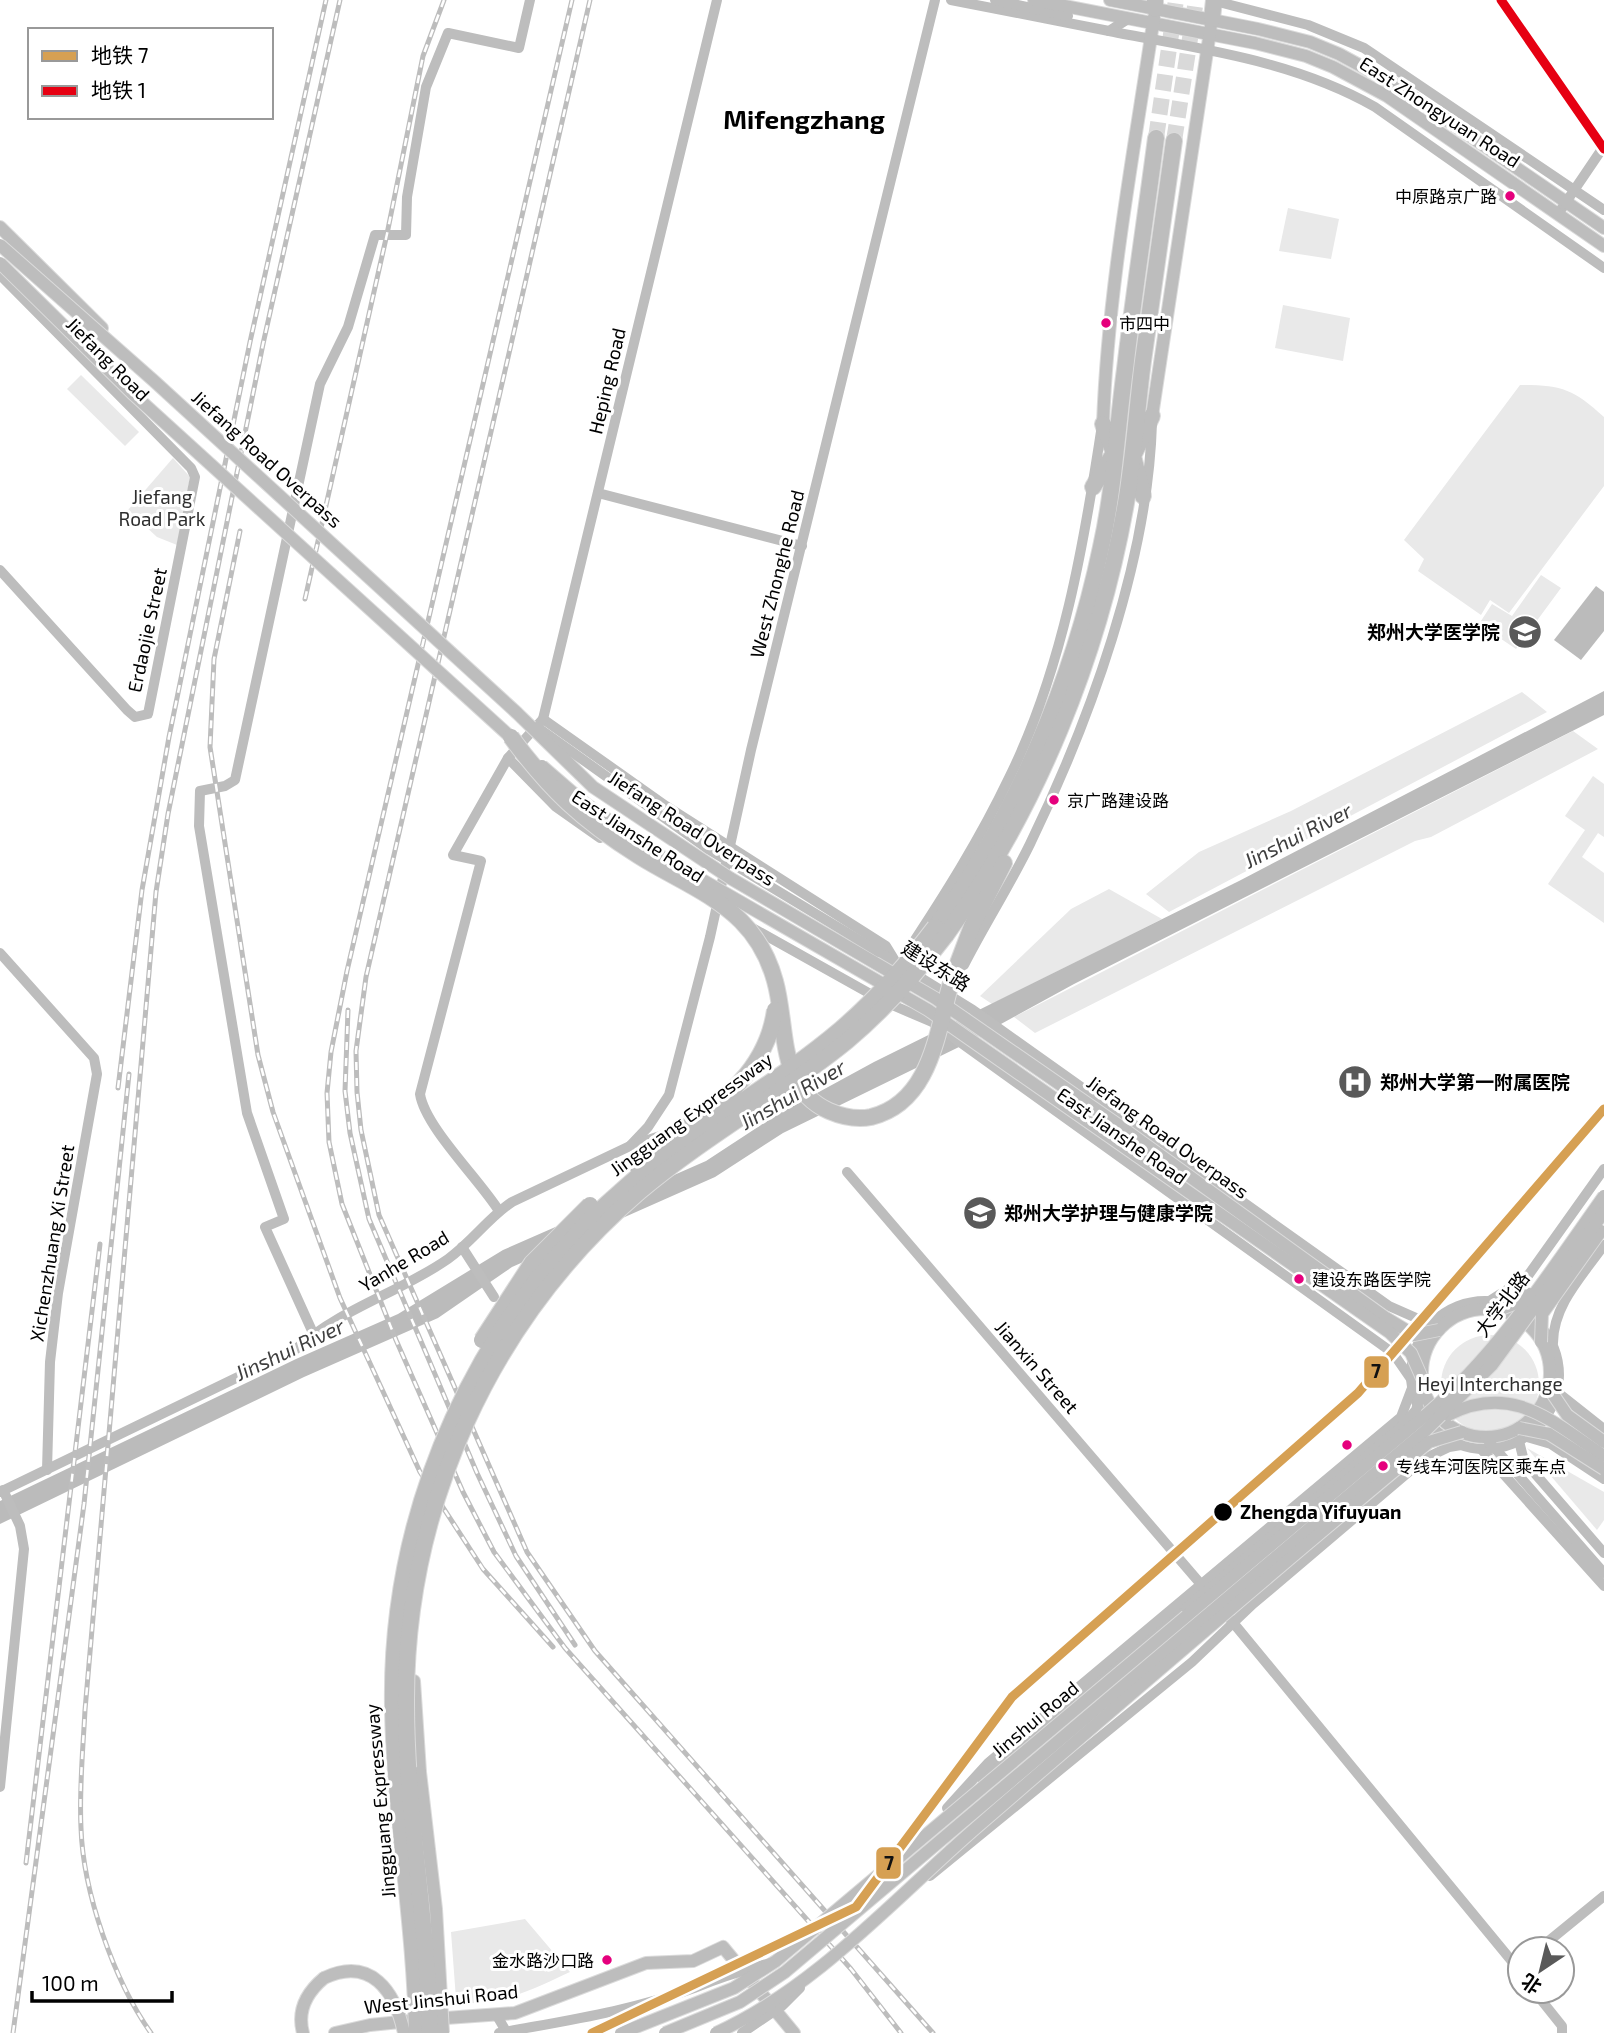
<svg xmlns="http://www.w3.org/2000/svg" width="1604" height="2033" font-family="'Exo 2','Noto Sans SC',sans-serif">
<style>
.green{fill:#e9e9e9}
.water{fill:#bbb}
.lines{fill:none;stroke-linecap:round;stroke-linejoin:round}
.highway-tunnel{stroke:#d9d9d9;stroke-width:16;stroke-dasharray:16 8;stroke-linecap:butt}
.major-casing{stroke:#dbdbdb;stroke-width:14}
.highway-casing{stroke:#dbdbdb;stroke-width:18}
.minor{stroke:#bdbdbd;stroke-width:10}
.major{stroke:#bdbdbd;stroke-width:12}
.highway{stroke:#bdbdbd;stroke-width:16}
.rail-casing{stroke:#bdbdbd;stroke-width:5}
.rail{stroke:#fff;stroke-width:2.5;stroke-dasharray:8;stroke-linecap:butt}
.major-bridge-casing{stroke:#dbdbdb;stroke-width:14;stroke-linecap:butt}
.highway-bridge-casing{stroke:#dbdbdb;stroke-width:18;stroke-linecap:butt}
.minor-bridge{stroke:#bdbdbd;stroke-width:10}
.major-bridge{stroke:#bdbdbd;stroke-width:12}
.highway-bridge{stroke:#bdbdbd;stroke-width:16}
.metro-1-casing{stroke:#fff;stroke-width:14}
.metro-2-casing{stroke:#fff;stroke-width:14}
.metro-1{stroke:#d6a053;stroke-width:9}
.metro-2{stroke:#e60012;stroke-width:9}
.bus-dot{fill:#e5007d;stroke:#fff;stroke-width:2.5}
.stop-dot{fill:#000;stroke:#fff;stroke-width:2.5}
.labels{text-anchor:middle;stroke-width:6;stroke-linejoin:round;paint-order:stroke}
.bus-label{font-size:17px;fill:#000;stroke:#fff;text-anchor:start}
.street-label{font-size:19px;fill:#000;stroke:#fff}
.park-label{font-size:19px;fill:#2e2e2e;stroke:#fff}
.poi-label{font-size:19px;font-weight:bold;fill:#000;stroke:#fff;text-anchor:start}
.stop-label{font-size:19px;font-weight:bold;fill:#000;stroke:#fff;text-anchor:start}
.water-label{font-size:21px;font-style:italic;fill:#3f3f3f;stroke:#fff}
.district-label{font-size:26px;font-weight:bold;fill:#000;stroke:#fff}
.line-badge{stroke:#fff;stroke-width:2.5}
.pale-badge-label{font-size:19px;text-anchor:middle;font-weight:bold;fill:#111}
</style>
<rect width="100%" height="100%" fill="#fff"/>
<g class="green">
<polygon points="1288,208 1339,219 1331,259 1279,251"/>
<polygon points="1283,305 1350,318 1343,361 1275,348"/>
<polygon points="81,375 139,432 125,446 67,389"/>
<path d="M1520,385C1562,385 1573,389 1604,417V486L1509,613L1490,600L1481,615L1418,571L1424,559L1404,540Z"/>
<polygon points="173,458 190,477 177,545 157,537 128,510"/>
<polygon points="1541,575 1561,588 1516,649 1479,624 1492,604 1512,616"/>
<polygon points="1522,692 1547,712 1169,912 1146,894 1199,852 1291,811"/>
<polygon points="1573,731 1598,749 1431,837 1415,841 1035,1033 1014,1017"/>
<polygon points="1593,776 1604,784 1604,837 1598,833 1582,857 1604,873 1604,923 1548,884 1585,830 1565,816"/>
<polygon points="1109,889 1162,919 992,1004 980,996 1071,909"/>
<circle cx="1490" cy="1384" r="49"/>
<polygon points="1527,1448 1604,1492 1604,1520 1597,1530"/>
<path d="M525,1919L570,1972C542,1985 486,2014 456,1999L451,1932Z"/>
</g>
<g class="water">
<polygon points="1596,586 1604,592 1604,631 1581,660 1554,640"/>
<polygon points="1604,691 1604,715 1074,984 959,1047 783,1133 715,1177 512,1267 438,1318 304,1377 0,1524 0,1501 296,1359 398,1314 503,1250 706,1161 773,1117 874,1062 1239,881"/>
</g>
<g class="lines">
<g class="highway-tunnel">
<polyline points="1156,138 1176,0"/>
<polyline points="1174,141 1196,0"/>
</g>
<g class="major-casing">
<g id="major">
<polyline points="1034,0 1255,43 1306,56 1333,67 1387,96 1604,246"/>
<polyline points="1110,0 1258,29 1310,42 1339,54 1394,84 1604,228"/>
<polyline points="0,227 102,328"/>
<polyline points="1152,416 1211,25"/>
<path d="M1103,424C1108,287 1134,152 1154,17"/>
<circle cx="1486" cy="1373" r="64"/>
<polyline points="414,1681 420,1772"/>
<polyline points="432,2019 515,2013 646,1963 693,1961 723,1947 794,2033"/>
<path d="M303,2033C297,2011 306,1993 324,1978"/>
<polyline points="335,2033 370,2025 410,2021"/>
</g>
</g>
<g class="highway-casing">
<g id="highway">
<polyline points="1155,9 1155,0"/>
<polyline points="1212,19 1214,0"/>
<polyline points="1093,487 1114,453 1103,424"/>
<polyline points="1143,496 1133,456 1152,416"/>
<path d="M935,927C1016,816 1073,681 1101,547C1114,489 1117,428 1125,369C1134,292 1146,215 1156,138"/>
<path d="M946,935C1037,809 1099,656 1126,503C1134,456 1137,408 1143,361C1153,287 1164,214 1174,141"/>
<polyline points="952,979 972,926 1004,863"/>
</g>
</g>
<g class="minor">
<polyline points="951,0 1109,31 1128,19"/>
<polyline points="995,0 1068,16"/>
<polyline points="1211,0 1308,25 1364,48 1604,210"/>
<path d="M1109,31C1199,49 1293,60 1375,107L1604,268"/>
<polyline points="1558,214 1604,146"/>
<polyline points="0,275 191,468 195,477 148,714 135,717 127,710 0,570"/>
<polyline points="598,493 802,546"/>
<polyline points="543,719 666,806 886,946 894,959"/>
<polyline points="508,758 556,807 600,838"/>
<polyline points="749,926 883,1001 932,1022 1393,1353 1411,1379"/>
<polyline points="879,952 973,1010 1389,1306 1423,1321 1440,1316"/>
<path d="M907,952C944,896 980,839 1009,778C1063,668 1084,544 1102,425"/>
<polyline points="0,953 94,1058 97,1074 58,1293 50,1362 47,1470"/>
<path d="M964,965C985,924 1010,885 1030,844C1090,720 1148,561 1152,423"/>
<polyline points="630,1146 648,1127 669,1095 710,937 751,750 935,0"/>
<polyline points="847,1172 1211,1596"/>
<path d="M499,1211C479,1179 425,1127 420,1094L481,861L453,855L508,758L543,719L717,0"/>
<polyline points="462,1247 494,1297"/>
<circle cx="1485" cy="1375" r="74"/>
<polyline points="1488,1302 1527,1277 1604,1169"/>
<polyline points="313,1333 265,1227 284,1219 247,1113 199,826 200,791 225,786 235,780 320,384 348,327 375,235 406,235 407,197 426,87 448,33 519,48 530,0"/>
<path d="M1553,1343C1553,1305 1583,1275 1604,1245"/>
<polyline points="1557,1392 1604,1429"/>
<polyline points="1527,1437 1551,1444 1604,1479"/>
<polyline points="1519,1441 1524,1461 1604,1553"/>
<polyline points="1481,1449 1604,1586"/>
<path d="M0,1492L296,1349C340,1309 399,1293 448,1259C472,1242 488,1218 512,1202L630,1146L672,1132"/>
<polyline points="1221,1608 1520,1971"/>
<polyline points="982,1779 1186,1608"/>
<polyline points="0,1787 24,1549 20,1526 3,1490"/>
<polyline points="947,1808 988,1763 1401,1417 1412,1388"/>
<polyline points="930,1876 1192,1662 1253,1604 1424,1459 1449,1447 1461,1445"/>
<polyline points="1539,1949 1604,1896"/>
<polyline points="1534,1991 1562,2026 1562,2033"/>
<polyline points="496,2014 507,2033"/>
</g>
<use href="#major" class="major"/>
<use href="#highway" class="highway"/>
<g class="rail-casing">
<g id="rail">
<polyline points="572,0 347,971 331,1052 327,1093 329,1142 342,1204 396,1340 463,1492 494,1552 565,1648 851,1969 901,2033"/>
<polyline points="590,0 366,977 356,1051 357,1092 361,1130 379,1215 527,1552 595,1651 933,2033"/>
<polyline points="240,531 214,659 210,747 258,1055 273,1112 340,1298 420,1472 483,1569 553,1647"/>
<polyline points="305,599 387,234 423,56 444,0"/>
<polyline points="348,1010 345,1091 350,1133 369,1219 477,1473 516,1556 575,1645"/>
<polyline points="118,1088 142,890 169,737 250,342 326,0"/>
<polyline points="26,1863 100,1244"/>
<polyline points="13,2033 84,1504 129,1074"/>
<path d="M151,2033C114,1981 83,1892 81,1828C79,1789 83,1749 85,1710L156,892L168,814L263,344L340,0"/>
</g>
</g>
<use href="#rail" class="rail"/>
<g class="major-bridge-casing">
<g id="major-bridge">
<polyline points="0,245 154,381 517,713 593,787 730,878 935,998 1117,1124 1386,1318 1414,1335 1439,1330"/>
<polyline points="0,263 132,393 515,741"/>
<polyline points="542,766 586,804 652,851 928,1010 1389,1332 1411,1353 1422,1378"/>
<polyline points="1496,1311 1519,1302 1527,1293"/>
<polyline points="1541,1342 1542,1314 1601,1231"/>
<polyline points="1548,1387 1567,1415 1604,1442"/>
<path d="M1448,1415C1513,1382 1552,1422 1604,1456"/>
<polyline points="1519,1428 1549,1434 1604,1469"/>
<polyline points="420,1772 436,1909 443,2033"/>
<path d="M324,1978C371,1956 395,1991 404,2033"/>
<path d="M621,2033L734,1988L776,1961L1428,1413C1499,1352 1550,1272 1604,1196"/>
<polyline points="665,2033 740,2002 785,1972 1425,1431 1492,1365 1604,1212"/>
<path d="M716,2033C817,1987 895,1898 977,1827C1127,1697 1277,1568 1429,1442L1462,1432"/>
</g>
</g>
<g class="highway-bridge-casing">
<g id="highway-bridge">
<path d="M511,737C550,790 582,820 639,856C672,877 713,893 741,921C758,938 769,959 775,981C788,1027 777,1088 829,1111C843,1117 856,1120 871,1117C932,1102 937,1030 952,979"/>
<path d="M636,1165C691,1118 764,1089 775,1010"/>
<polyline points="482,1340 532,1263 590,1205"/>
<path d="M417,2033C415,1924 395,1817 393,1709C389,1507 478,1312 631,1182C697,1126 775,1085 841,1029C876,999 907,964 935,927"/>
<path d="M430,2033C428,1923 406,1814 406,1704C405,1508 490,1320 639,1192C704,1137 781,1095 847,1041C884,1010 917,973 946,935"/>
</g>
</g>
<g class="minor-bridge">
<polyline points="537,727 708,849 879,952"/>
<polyline points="1485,1437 1604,1573"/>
<polyline points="1186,1608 1400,1428 1416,1410 1423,1386"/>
<path d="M499,2033C563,2021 632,2011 694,1988C719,1978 744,1970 770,1963"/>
<polyline points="742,2033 783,2005 800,1988"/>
</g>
<use href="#major-bridge" class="major-bridge"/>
<use href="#highway-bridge" class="highway-bridge"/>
<g class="metro-1-casing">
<polyline id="metro-1" points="592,2033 856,1907 1012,1697 1358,1393 1604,1109"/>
</g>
<g class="metro-2-casing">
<polyline id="metro-2" points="1501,0 1604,149"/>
</g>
<use href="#metro-1" class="metro-1"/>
<use href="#metro-2" class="metro-2"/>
</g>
<defs>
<g id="university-disc" transform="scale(1.75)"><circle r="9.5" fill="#595959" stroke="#fff"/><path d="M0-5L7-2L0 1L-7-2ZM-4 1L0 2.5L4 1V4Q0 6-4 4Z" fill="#fff"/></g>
<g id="hospital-disc" transform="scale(1.75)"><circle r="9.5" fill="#595959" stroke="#fff"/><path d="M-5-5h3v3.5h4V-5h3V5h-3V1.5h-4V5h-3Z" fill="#fff"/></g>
</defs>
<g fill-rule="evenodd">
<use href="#university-disc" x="1525" y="632"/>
<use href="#hospital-disc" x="1355" y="1082"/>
<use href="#university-disc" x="980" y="1213"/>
</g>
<g class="bus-dot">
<circle cx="1510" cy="196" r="6"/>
<circle cx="1106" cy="323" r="6"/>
<circle cx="1054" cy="800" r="6"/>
<circle cx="1299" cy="1279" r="6"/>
<circle cx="1347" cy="1445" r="6"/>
<circle cx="1383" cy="1466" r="6"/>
<circle cx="607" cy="1960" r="6"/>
</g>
<circle class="stop-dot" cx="1223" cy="1512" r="10"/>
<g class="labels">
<g class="bus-label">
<text x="1497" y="203" text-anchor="end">中原路京广路</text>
<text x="1119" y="330">市四中</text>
<text x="1067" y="807">京广路建设路</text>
<text x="1312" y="1286">建设东路医学院</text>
<text x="1396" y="1473">专线车河医院区乘车点</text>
<text x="594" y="1967" text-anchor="end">金水路沙口路</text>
</g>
<g class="street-label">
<text transform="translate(1440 112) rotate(33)" y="7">East Zhongyuan Road</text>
<text transform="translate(108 359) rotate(45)" y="7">Jiefang Road</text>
<text transform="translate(607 381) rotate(-77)" y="7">Heping Road</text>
<text transform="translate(267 459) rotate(42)" y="7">Jiefang Road Overpass</text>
<text transform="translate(777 574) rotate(-76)" y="7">West Zhonghe Road</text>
<text transform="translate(147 630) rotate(-78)" y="7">Erdaojie Street</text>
<text transform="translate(692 828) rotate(33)" y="7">Jiefang Road Overpass</text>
<text transform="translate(638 836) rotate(33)" y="7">East Jianshe Road</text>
<text transform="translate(936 966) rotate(32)" y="7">建设东路</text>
<text transform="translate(691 1114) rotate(-36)" y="7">Jingguang Expressway</text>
<text transform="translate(1122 1136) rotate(35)" y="7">East Jianshe Road</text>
<text transform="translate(1168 1137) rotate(36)" y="7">Jiefang Road Overpass</text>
<text transform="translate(52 1243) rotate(-81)" y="7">Xichenzhuang Xi Street</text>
<text transform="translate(404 1261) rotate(-31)" y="7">Yanhe Road</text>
<text transform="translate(1502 1304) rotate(-53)" y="7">大学北路</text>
<text transform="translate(1037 1367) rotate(49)" y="7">Jianxin Street</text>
<text transform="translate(1035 1719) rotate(-40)" y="7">Jinshui Road</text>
<text transform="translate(380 1801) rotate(-95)" y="7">Jingguang Expressway</text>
<text transform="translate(441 1999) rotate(-6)" y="7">West Jinshui Road</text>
</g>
<g class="park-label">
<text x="162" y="504">Jiefang<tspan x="162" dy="22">Road Park</tspan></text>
<text x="1490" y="1391">Heyi Interchange</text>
</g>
<g class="poi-label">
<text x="1500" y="639" text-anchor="end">郑州大学医学院</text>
<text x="1380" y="1089">郑州大学第一附属医院</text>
<text x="1004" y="1220">郑州大学护理与健康学院</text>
</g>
<g class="stop-label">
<text x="1240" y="1519">Zhengda Yifuyuan</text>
</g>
<g class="water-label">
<text transform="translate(1298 836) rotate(-27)" y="7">Jinshui River</text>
<text transform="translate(793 1095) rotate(-30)" y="7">Jinshui River</text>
<text transform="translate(290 1350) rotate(-25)" y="7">Jinshui River</text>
</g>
<g class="district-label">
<text x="804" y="129">Mifengzhang</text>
</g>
</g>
<g class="line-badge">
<rect x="1363" y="1355" width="27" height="34" rx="7" fill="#d6a053"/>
<rect x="875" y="1846" width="27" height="34" rx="7" fill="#d6a053"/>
</g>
<g class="pale-badge-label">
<text x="1376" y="1378">7</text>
<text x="889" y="1870">7</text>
</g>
<rect x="28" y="28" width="245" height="91" fill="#ffffff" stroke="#999999" stroke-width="2"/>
<rect x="42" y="51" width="35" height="10" fill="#d6a053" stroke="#999999" stroke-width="2"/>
<text x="91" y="63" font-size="21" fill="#000000">地铁 7</text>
<rect x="42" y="86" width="35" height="10" fill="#e60012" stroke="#999999" stroke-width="2"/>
<text x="91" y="98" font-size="21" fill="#000000">地铁 1</text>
<g transform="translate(1541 1970) rotate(215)"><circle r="33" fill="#ffffff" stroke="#999999" stroke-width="2"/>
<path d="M0-5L12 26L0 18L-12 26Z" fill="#595959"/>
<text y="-10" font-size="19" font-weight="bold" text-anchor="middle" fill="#000000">北</text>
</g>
<path d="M32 1991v10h140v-10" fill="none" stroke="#000000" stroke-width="3.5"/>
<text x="42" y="1991" font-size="21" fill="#000000" stroke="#ffffff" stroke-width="5" paint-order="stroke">100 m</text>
</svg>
